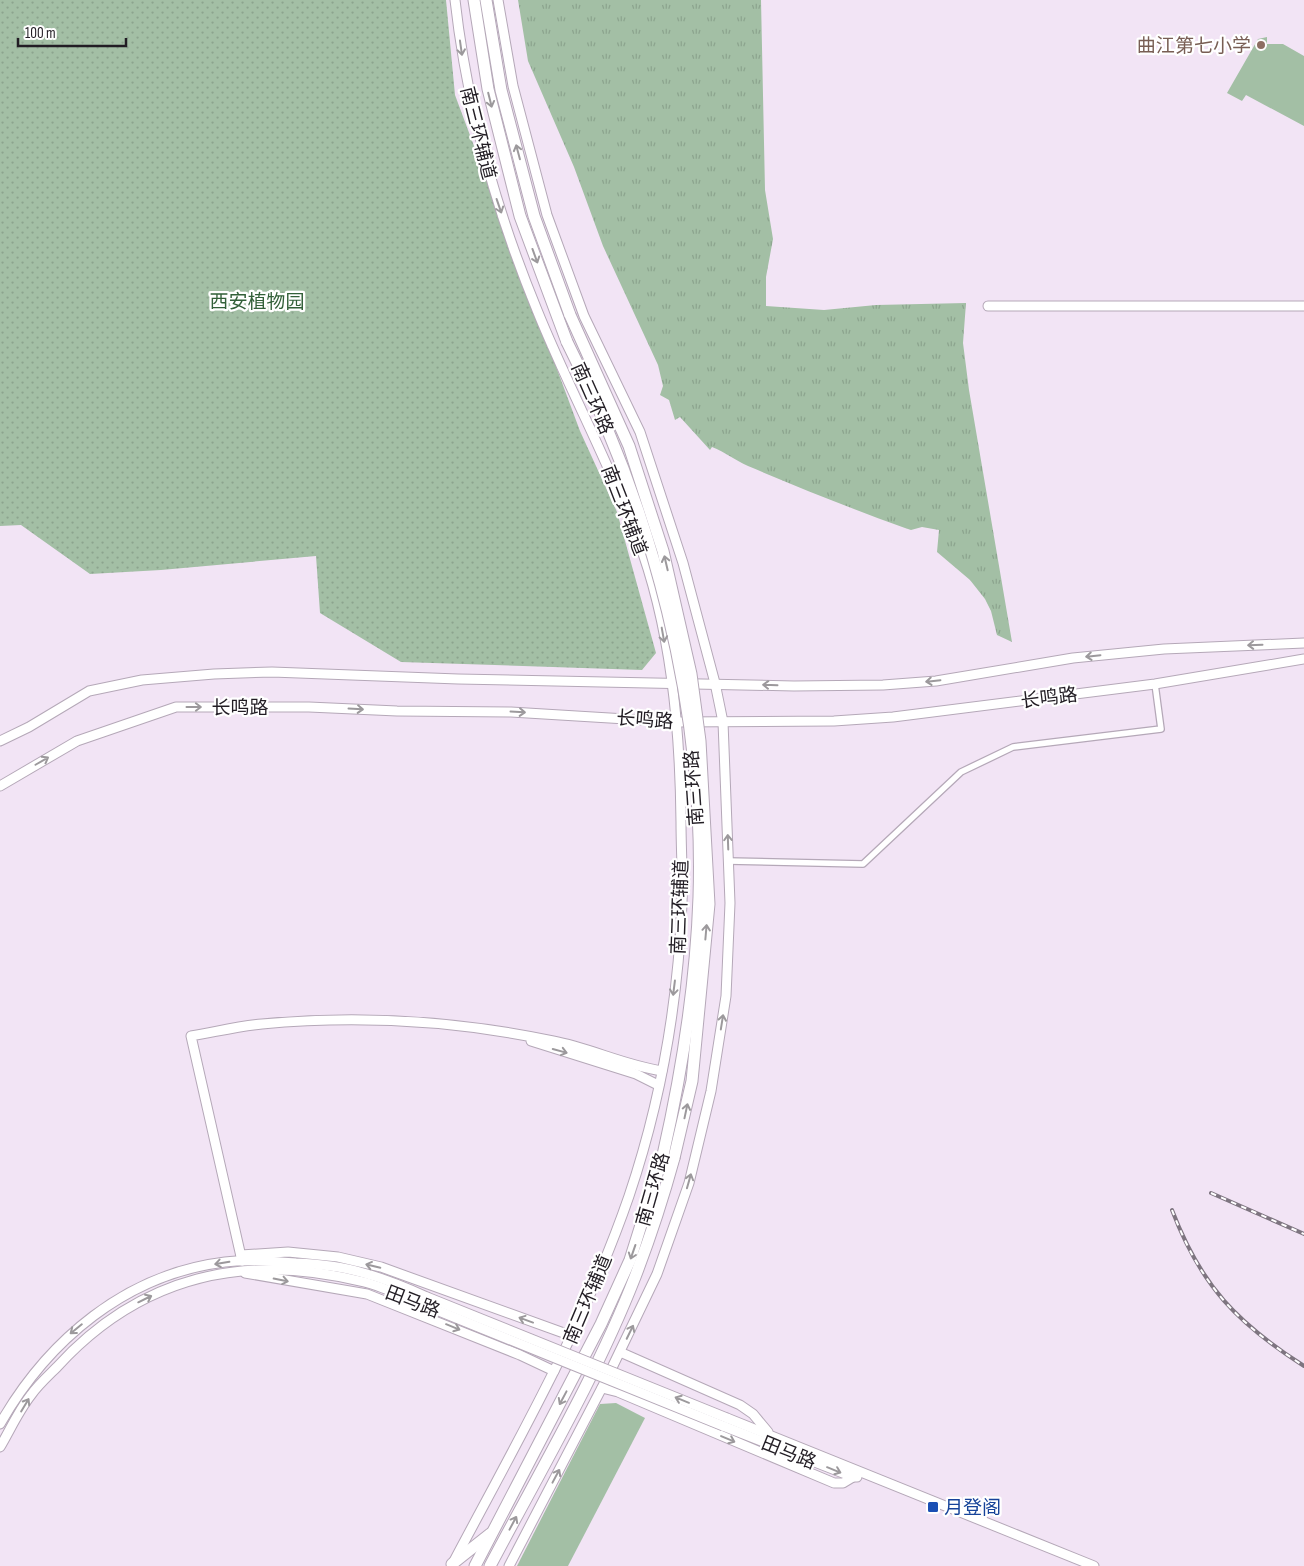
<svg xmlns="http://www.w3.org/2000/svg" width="1304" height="1566" font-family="'Sofia Sans Condensed','Noto Sans SC',sans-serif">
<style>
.grass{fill:url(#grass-tufts)}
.park{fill:#a3bfa5}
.garden{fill:url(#garden-dots)}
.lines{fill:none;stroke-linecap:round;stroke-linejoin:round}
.street-casing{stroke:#b5a8b8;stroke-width:8}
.secondary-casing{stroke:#b5a8b8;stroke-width:11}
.primary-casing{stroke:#b5a8b8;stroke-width:11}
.highway-casing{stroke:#b5a8b8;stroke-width:13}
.street{stroke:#fff;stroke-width:5.5}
.secondary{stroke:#fff;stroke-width:9}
.primary{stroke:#fff;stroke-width:9}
.highway{stroke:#fff;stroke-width:11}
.rail-casing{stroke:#7e7580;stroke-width:4}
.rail{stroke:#fff;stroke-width:2;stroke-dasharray:5.5;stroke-linecap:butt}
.secondary-bridge-casing{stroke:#b5a8b8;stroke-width:11;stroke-linecap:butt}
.highway-bridge-casing{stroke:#b5a8b8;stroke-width:13;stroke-linecap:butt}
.secondary-bridge{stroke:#fff;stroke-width:9}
.highway-bridge{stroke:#fff;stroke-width:11}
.oneway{stroke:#9c999c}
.education-dot{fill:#8d6e63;stroke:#fff;stroke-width:2}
.transit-dot{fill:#1a4fb4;stroke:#fff;stroke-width:2}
.labels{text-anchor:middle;stroke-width:4.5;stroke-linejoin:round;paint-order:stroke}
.education-label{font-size:19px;fill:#785e54;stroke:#fff;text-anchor:end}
.street-label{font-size:19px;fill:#221d24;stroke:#fff}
.park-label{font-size:19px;fill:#336039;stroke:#fff}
.transit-label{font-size:19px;fill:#164399;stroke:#fff;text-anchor:start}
</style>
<defs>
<pattern id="grass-tufts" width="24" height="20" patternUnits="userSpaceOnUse" patternTransform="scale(1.25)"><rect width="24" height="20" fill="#a3bfa5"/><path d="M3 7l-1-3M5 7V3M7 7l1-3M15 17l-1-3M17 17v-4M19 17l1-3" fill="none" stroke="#8ca48e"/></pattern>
<pattern id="garden-dots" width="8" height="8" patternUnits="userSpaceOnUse" patternTransform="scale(1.25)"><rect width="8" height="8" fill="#a3bfa5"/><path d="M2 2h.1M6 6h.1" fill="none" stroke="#8ca48e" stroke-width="1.8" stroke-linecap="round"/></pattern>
</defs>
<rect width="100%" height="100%" fill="#f2e4f5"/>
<path class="grass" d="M518,0H761L765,190L773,239L766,277V306L824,310L876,305L966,303L963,343L969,390L1012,642L997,635L991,611L985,599L970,580L937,552L939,530L922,527L911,530L905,528C852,509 800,488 748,466C735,460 725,452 712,447L710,450L680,417L675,420L669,400L660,395L663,386L658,365L603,246L574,167L528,61Z"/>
<g class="park">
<polygon points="1267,37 1267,44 1283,44 1304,56 1304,126 1246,95 1242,101 1227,93 1258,39"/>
<polygon points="616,1403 645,1418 568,1566 517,1566 600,1404"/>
</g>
<polygon class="garden" points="0,0 446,0 455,95 580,431 617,512 656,653 642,670 401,662 320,613 316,556 161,570 90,574 21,525 0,526"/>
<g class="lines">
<g class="street-casing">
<polyline id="street" points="728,861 863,864 961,772 1013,747 1161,729 1155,684"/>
</g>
<g class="secondary-casing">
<g id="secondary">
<polyline points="498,0 513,86 547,215 584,316 640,432 683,563 715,683 723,722 730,903 726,996 711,1091 689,1183 657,1274 608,1376 509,1566"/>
<polyline points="988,306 1304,306"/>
<polyline points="531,1041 636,1074 658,1085"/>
<polyline points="241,1255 288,1252 338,1257 381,1267 572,1336"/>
<path d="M242,1261L191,1036C215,1032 239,1026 262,1024C359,1015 458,1021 553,1041C590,1048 624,1065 662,1071"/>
<polyline points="245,1273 367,1294 520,1355 554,1371"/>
<polyline points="620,1352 740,1405 753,1414 768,1432"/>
<polyline points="602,1388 618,1392 834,1483 843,1483 853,1477"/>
<polyline points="727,1418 1094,1566"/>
<path d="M0,1424C48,1340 126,1274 225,1262C248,1259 273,1261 296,1263C317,1264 340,1266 360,1272C383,1278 405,1287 427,1297"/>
<polyline points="723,1426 853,1477 857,1477"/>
<path d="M0,1447C10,1430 19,1410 31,1395C38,1385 48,1376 57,1367C140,1276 245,1252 364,1282C384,1287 404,1297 424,1305"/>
<path d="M454,1561C517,1442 585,1324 629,1196C660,1104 678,1002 682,904C683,877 681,849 681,822C680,727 671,626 637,537C608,460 568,387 537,310C496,210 467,107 455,0"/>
</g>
</g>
<g class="primary-casing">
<g id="primary">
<polyline points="0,741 29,727 89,691 142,680 214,674 272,672 458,679 794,686 883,685 936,681 1073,658 1164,649 1304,643"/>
<polyline points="0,786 77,741 176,707 309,707 397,711 511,712 675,722 834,721 893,717 1155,684 1304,659"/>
</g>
</g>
<g class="highway-casing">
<g id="highway">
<polyline points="474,0 488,89 520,216 567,342"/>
<polyline points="486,0 501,90 534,216 570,315"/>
<polyline points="452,1564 490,1534"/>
<polyline points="475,1566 601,1324 630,1260 663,1155"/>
<path d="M490,1566C540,1471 596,1377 635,1277C650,1238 663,1198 674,1158"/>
</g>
</g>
<use href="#street" class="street"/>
<use href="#secondary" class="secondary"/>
<use href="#primary" class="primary"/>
<use href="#highway" class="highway"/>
<g class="rail-casing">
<g id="rail">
<polyline points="1211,1193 1304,1234"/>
<path d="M1172,1210C1201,1286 1237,1323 1304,1366"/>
</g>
</g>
<use href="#rail" class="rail"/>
<g class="secondary-bridge-casing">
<g id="secondary-bridge">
<polyline points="427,1297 727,1418"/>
<polyline points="424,1305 723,1426"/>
</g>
</g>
<g class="highway-bridge-casing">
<g id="highway-bridge">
<polyline points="570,315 629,446 663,551 691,674 700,741 709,904 692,1081 674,1158"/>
<path d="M567,342C653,511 705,706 699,897C696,984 682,1071 663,1155"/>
</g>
</g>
<use href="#secondary-bridge" class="secondary-bridge"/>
<use href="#highway-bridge" class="highway-bridge"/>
</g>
<defs><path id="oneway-shaft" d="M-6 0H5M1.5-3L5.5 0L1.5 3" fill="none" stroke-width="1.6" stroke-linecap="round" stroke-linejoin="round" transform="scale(1.25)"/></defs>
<g class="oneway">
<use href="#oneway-shaft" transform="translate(461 48) rotate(82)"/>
<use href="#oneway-shaft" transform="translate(490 100) rotate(76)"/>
<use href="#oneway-shaft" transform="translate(518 152) rotate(-105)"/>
<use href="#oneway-shaft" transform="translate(499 206) rotate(71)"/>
<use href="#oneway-shaft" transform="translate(535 256) rotate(70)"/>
<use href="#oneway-shaft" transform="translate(666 563) rotate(-103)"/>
<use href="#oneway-shaft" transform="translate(663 635) rotate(80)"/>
<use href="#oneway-shaft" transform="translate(1255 645) rotate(178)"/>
<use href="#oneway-shaft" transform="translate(1093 656) rotate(174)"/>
<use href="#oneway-shaft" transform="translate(933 681) rotate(174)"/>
<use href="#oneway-shaft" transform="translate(770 685) rotate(-178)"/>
<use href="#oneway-shaft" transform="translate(194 707)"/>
<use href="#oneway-shaft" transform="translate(356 709) rotate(3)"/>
<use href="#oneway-shaft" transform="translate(518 712) rotate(3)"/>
<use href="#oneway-shaft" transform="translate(42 761) rotate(-30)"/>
<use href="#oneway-shaft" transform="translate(728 842) rotate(-92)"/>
<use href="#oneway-shaft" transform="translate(706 932) rotate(-85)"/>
<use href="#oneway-shaft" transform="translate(674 988) rotate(97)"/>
<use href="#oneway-shaft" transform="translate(722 1022) rotate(-81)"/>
<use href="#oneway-shaft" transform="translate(560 1051) rotate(15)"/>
<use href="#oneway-shaft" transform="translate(686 1111) rotate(-78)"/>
<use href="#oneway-shaft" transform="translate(689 1181) rotate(-74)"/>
<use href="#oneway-shaft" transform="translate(633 1252) rotate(109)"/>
<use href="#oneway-shaft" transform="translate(222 1263) rotate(171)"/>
<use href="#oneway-shaft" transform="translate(373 1266) rotate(-167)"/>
<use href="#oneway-shaft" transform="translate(281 1280) rotate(11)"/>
<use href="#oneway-shaft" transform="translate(145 1299) rotate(-26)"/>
<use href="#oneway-shaft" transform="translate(526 1320) rotate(-160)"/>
<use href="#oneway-shaft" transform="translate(453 1327) rotate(22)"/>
<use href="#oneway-shaft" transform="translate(76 1329) rotate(141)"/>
<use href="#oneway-shaft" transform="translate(630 1332) rotate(-64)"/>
<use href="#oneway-shaft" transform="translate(563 1398) rotate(118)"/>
<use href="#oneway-shaft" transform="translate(682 1400) rotate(-158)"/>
<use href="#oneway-shaft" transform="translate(25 1405) rotate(-59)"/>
<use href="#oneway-shaft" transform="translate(728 1439) rotate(23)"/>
<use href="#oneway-shaft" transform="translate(834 1470) rotate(22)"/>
<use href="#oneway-shaft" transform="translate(556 1476) rotate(-62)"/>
<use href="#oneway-shaft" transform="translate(513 1523) rotate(-62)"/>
</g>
<circle class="education-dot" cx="1261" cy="45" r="5"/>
<rect class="transit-dot" x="927" y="1501" width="12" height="12" rx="2.5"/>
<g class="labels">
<g class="education-label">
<text x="1251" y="52">曲江第七小学</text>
</g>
<g class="street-label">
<text transform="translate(479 133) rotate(76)" y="7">南三环辅道</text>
<text transform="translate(593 398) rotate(66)" y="7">南三环路</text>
<text transform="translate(625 510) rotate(69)" y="7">南三环辅道</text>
<text transform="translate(1049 697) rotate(-7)" y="7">长鸣路</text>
<text x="240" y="714">长鸣路</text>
<text transform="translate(645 719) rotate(4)" y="7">长鸣路</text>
<text transform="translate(693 788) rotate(-94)" y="7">南三环路</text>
<text transform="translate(679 907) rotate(-88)" y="7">南三环辅道</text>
<text transform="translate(652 1189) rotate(-74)" y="7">南三环路</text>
<text transform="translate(587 1299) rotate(-67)" y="7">南三环辅道</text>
<text transform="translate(413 1301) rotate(21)" y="7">田马路</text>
<text transform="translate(789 1452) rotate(22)" y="7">田马路</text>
</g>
<g class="park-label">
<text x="257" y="308">西安植物园</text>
</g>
<g class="transit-label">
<text x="944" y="1514">月登阁</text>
</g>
</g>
<path d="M18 38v8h108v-8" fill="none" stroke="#221d24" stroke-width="2.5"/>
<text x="25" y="38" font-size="15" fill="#221d24" stroke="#ffffff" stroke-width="4" paint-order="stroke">100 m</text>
</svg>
